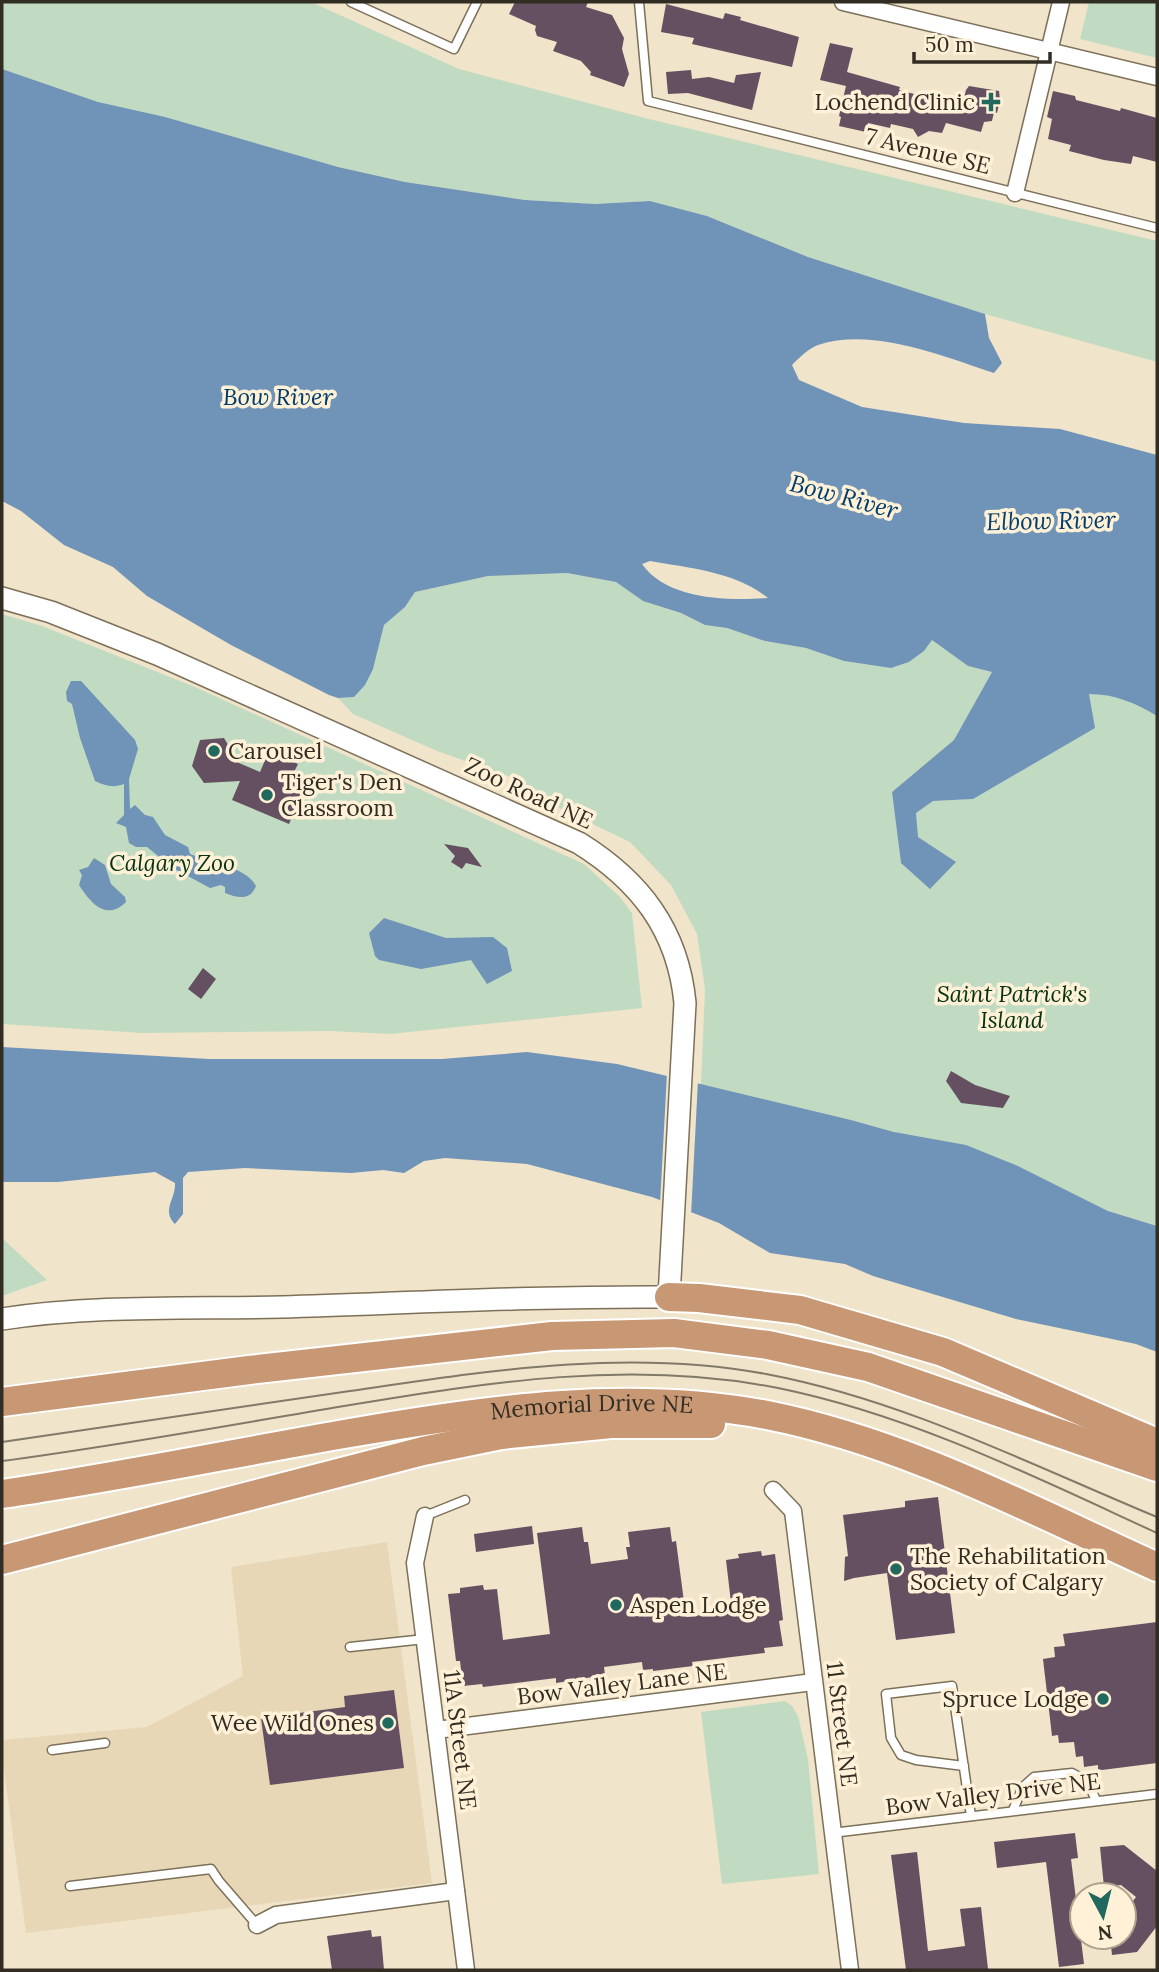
<svg xmlns="http://www.w3.org/2000/svg" width="1159" height="1972" font-family="Lora,serif">
<style>
.built{fill:#e7d7b6}
.green{fill:#c0dbc2}
.water{fill:#7093b8;fill-rule:evenodd}
.pier{fill:#f0e4ca}
.building{fill:#655061}
.lines{fill:none;stroke-linecap:round;stroke-linejoin:round}
.service-casing{stroke:#7c7059;stroke-width:11}
.minor-casing{stroke:#7c7059;stroke-width:19}
.tertiary-casing{stroke:#7c7059;stroke-width:24}
.trunk-casing{stroke:#fff;stroke-width:32}
.service{stroke:#fff;stroke-width:8}
.minor{stroke:#fff;stroke-width:16}
.tertiary{stroke:#fff;stroke-width:21}
.trunk{stroke:#c89874;stroke-width:28}
.tram{stroke:#817969;stroke-width:2}
.poi-dot{fill:#21695e;stroke:#fef1d7;stroke-width:2.5}
.labels{text-anchor:middle;stroke-width:7;stroke-linejoin:round;paint-order:stroke}
.poi-label{font-size:23px;fill:#322d23;stroke:#fef1d7;text-anchor:start}
.street-label{font-size:23px;fill:#322d23;stroke:#fef1d7}
.park-label{font-size:23px;font-style:italic;fill:#043310;stroke:#fef1d7}
.water-label{font-size:24px;font-style:italic;fill:#033d6c;stroke:#fef1d7}
</style>
<rect width="100%" height="100%" fill="#f0e4ca"/>
<polygon class="built" points="387,1542 432,1883 26,1933 2,1755 2,1740 147,1727 243,1676 231,1567"/>
<g class="green">
<polygon points="2,2 311,2 459,69 649,119 1157,241 1157,362 985,314 808,257 707,216 650,201 595,204 525,200 405,182 338,167 98,102 2,69"/>
<polygon points="1089,2 1157,2 1157,58 1080,39"/>
<path d="M567,573L616,582L643,601L681,613L705,625L727,628L765,641L806,648L844,661L891,668L909,662L924,651L932,640L968,666L992,672L954,740L892,792L901,863L917,837L916,813L933,801L973,799L1089,694C1118,694 1133,702 1157,716V1226L1108,1211L1018,1166L851,1120L701,1085L705,989L697,934L671,885L630,842L555,806L508,776L437,751L353,714L338,698L354,697L373,668L384,625L405,607L415,592L488,576Z"/>
<polygon points="2,614 42,626 195,687 584,864 620,897 632,913 642,1008 390,1034 331,1031 143,1033 2,1024"/>
<polygon points="2,1238 47,1280 2,1296"/>
<polygon points="785,1701 792,1706 798,1716 808,1759 819,1874 722,1884 701,1712"/>
</g>
<g class="water">
<path d="M2,69L98,102L165,117L338,167L405,182L525,200L595,204L650,201L707,216L808,257L985,314L989,338L1002,363L994,373C942,356 873,327 818,345C809,348 799,358 792,365L799,380L862,407L964,423L1060,429L1157,455V716C1135,703 1115,694 1089,694L1095,728L973,799L933,801L916,813L918,837L956,862L930,889L901,863L892,792L954,740L992,672L968,666L932,640L924,651L909,662L891,668L844,661L806,648L765,641L727,628L705,625L681,613L643,601L616,582L567,573L488,576L415,592L405,607L384,625L373,669L365,685L354,697L338,698L329,695L231,645L147,596L113,567L64,545L21,511L2,501ZM650,561C690,568 736,572 768,598C729,601 667,600 642,564Z"/>
<path d="M71,681H81L135,740L138,749L129,779L130,809L135,805L145,815L153,817L165,835L188,847L190,854C206,861 247,867 256,886C250,901 238,898 225,893V887L221,885L210,888L173,868L147,847H136L129,843L126,827L116,823L124,815V784C113,788 106,786 95,781L80,738L72,704L67,701L66,692Z"/>
<path d="M94,858L105,865L111,884L125,897L126,902C106,922 90,902 79,885L82,875L79,870L88,867Z"/>
<polygon points="384,918 446,938 493,937 507,948 512,971 487,984 471,960 421,969 379,960 375,956 369,933"/>
<path d="M2,1047L209,1059H442L527,1052L617,1064L851,1120L894,1132L966,1145L1018,1166L1108,1211L1157,1226V1352L1136,1344L1016,1319L873,1276L845,1264L770,1253L719,1223L652,1197L527,1164L445,1158L424,1161L404,1173L383,1170L351,1173L245,1168L188,1172L183,1178V1214L175,1224C161,1210 176,1199 175,1183L155,1172L58,1182H2Z"/>
</g>
<polygon class="pier" points="667,1073 698,1080 691,1216 660,1204"/>
<g class="building">
<polygon points="515,2 588,2 586,7 612,15 624,38 622,49 629,74 624,87 590,75 591,72 581,61 553,51 557,42 537,36 535,30 536,26 509,14"/>
<polygon points="666,4 723,19 725,13 741,17 740,20 799,37 792,67 692,44 694,38 661,32"/>
<polygon points="830,43 853,48 847,72 900,87 899,90 937,100 942,97 963,102 966,90 969,86 999,91 1000,100 997,113 994,112 992,121 984,122 981,132 946,123 942,133 929,131 918,137 913,129 891,124 890,128 868,123 866,132 839,126 841,117 839,116 846,86 820,80"/>
<polygon points="691,70 692,79 709,77 734,83 736,75 761,72 752,110 688,93 668,94 666,72"/>
<polygon points="1053,91 1075,96 1076,100 1120,111 1121,108 1157,118 1157,162 1133,156 1131,164 1104,160 1069,151 1071,145 1048,139 1052,119 1047,117"/>
<polygon points="224,738 239,763 260,772 269,751 298,764 293,774 305,779 301,790 303,791 289,824 232,800 240,781 204,783 192,766 200,740"/>
<polygon points="444,844 468,848 482,867 466,863 462,869 451,862 455,856"/>
<polygon points="203,968 216,979 201,999 188,989"/>
<polygon points="951,1071 975,1085 1010,1096 1003,1108 961,1103 946,1081"/>
<polygon points="938,1497 955,1633 896,1640 887,1573 854,1578 844,1581 845,1557 848,1556 843,1515 905,1507 905,1501"/>
<polygon points="532,1526 534,1544 476,1552 474,1534"/>
<polygon points="582,1527 584,1542 588,1542 591,1564 628,1559 626,1547 630,1547 628,1532 670,1527 672,1542 676,1541 686,1617 732,1611 726,1560 739,1558 738,1554 761,1551 762,1556 775,1554 783,1620 779,1621 783,1646 764,1648 765,1653 692,1662 693,1666 653,1671 653,1669 643,1670 642,1662 604,1667 605,1675 556,1683 556,1678 483,1687 482,1684 463,1686 460,1661 456,1661 448,1594 460,1593 460,1588 483,1585 484,1590 497,1589 503,1640 550,1634 537,1533"/>
<polygon points="1157,1622 1157,1763 1102,1770 1098,1769 1098,1765 1084,1767 1083,1756 1076,1757 1074,1742 1059,1743 1058,1735 1052,1736 1043,1659 1055,1657 1054,1647 1065,1646 1063,1634"/>
<polygon points="394,1690 404,1768 270,1785 261,1718 345,1707 344,1696"/>
<polygon points="1075,1833 1078,1858 1071,1859 1084,1964 1059,1967 1046,1862 997,1868 994,1842"/>
<polygon points="1124,1845 1157,1871 1157,1926 1137,1952 1112,1955 1110,1937 1124,1937 1124,1913 1136,1897 1121,1885 1104,1887 1100,1847"/>
<polygon points="917,1852 928,1951 965,1946 960,1909 981,1907 988,1969 906,1970 891,1855"/>
<polygon points="371,1930 372,1937 381,1936 384,1970 332,1970 327,1936"/>
</g>
<g class="lines">
<g class="service-casing">
<g id="service">
<polyline points="351,2 454,49 477,2"/>
<polyline points="639,2 648,101 1157,228"/>
<polyline points="425,1516 465,1500"/>
<polyline points="350,1647 425,1639"/>
<polyline points="52,1750 105,1743"/>
<polyline points="964,1766 916,1760 901,1755 891,1738 886,1694 952,1686 971,1816"/>
<polyline points="1013,1810 1023,1787 1034,1777 1072,1773 1087,1781 1096,1800"/>
<polyline points="832,1833 1157,1794"/>
<polyline points="70,1886 211,1869 219,1881 257,1925"/>
</g>
</g>
<g class="minor-casing">
<g id="minor">
<polyline points="843,2 1157,77"/>
<polyline points="1015,193 1061,2"/>
<polyline points="773,1490 793,1511 850,1970"/>
<polyline points="425,1516 415,1563 466,1970"/>
<polyline points="436,1730 813,1682"/>
<polyline points="257,1925 276,1915 456,1891"/>
</g>
</g>
<g class="tertiary-casing">
<path id="tertiary" d="M2,598L51,612L157,654L579,843C640,881 678,930 685,1003L669,1297C540,1296 411,1303 282,1307C189,1309 94,1305 2,1319"/>
</g>
<g class="trunk-casing">
<g id="trunk">
<polyline points="669,1297 699,1298 800,1310 943,1352 1157,1443"/>
<polyline points="2,1402 249,1370 552,1336 674,1333 768,1345 868,1367 1157,1467"/>
<path id="s1" d="M2,1494C119,1477 234,1453 350,1433C488,1409 628,1389 767,1415C904,1442 1031,1510 1157,1567"/>
<polyline points="2,1560 423,1451 501,1435 611,1424 711,1424"/>
</g>
</g>
<use href="#service" class="service"/>
<use href="#minor" class="minor"/>
<use href="#tertiary" class="tertiary"/>
<use href="#trunk" class="trunk"/>
<g class="tram">
<path d="M2,1442C118,1425 234,1408 350,1391C488,1371 627,1348 766,1374C904,1400 1029,1464 1157,1517"/>
<path d="M2,1461C116,1446 230,1425 344,1406C490,1382 631,1359 778,1388C911,1415 1035,1477 1157,1533"/>
</g>
</g>
<g class="poi-dot">
<path d="M987.5 91.5h7v7h7v7h-7v7h-7v-7h-7v-7h7z"/>
<circle cx="214" cy="751" r="7"/>
<circle cx="267" cy="795" r="7"/>
<circle cx="896" cy="1569" r="7"/>
<circle cx="616" cy="1605" r="7"/>
<circle cx="1103" cy="1699" r="7"/>
<circle cx="388" cy="1723" r="7"/>
</g>
<g class="labels">
<g class="poi-label">
<text x="975" y="110" text-anchor="end">Lochend Clinic</text>
<text x="228" y="759">Carousel</text>
<text x="281" y="790">Tiger's Den<tspan x="281" dy="26">Classroom</tspan></text>
<text x="910" y="1564">The Rehabilitation<tspan x="910" dy="26">Society of Calgary</tspan></text>
<text x="630" y="1613">Aspen Lodge</text>
<text x="1089" y="1707" text-anchor="end">Spruce Lodge</text>
<text x="374" y="1731" text-anchor="end">Wee Wild Ones</text>
</g>
<g class="street-label">
<text transform="translate(928 151) rotate(14)" y="8">7 Avenue SE</text>
<text transform="translate(529 793) rotate(25)" y="8">Zoo Road NE</text>
<text dy="8" stroke="none"><textPath href="#s1" startOffset="597">Memorial Drive NE</textPath></text>
<text transform="translate(622 1684) rotate(-7)" y="8">Bow Valley Lane NE</text>
<text transform="translate(842 1724) rotate(83)" y="8">11 Street NE</text>
<text transform="translate(460 1740) rotate(83)" y="8">11A Street NE</text>
<text transform="translate(993 1794) rotate(-7)" y="8">Bow Valley Drive NE</text>
</g>
<g class="park-label">
<text x="172" y="871">Calgary Zoo</text>
<text x="1012" y="1002">Saint Patrick's<tspan x="1012" dy="26">Island</tspan></text>
</g>
<g class="water-label">
<text x="278" y="405">Bow River</text>
<text transform="translate(844 497) rotate(15)" y="8">Bow River</text>
<text transform="translate(1051 521) rotate(-1)" y="8">Elbow River</text>
</g>
</g>
<rect width="1159" height="1972" fill="none" stroke="#322d23" stroke-width="7"/>
<g transform="translate(1103 1916) rotate(173)"><circle r="33" fill="#fef1d7" stroke="#aca38f" stroke-width="2"/>
<path d="M0-5L12 26L0 18L-12 26Z" fill="#21695e"/>
<text y="-10" font-size="19" font-weight="bold" text-anchor="middle" fill="#322d23">N</text>
</g>
<path d="M914 52v10h136v-10" fill="none" stroke="#322d23" stroke-width="3.5"/>
<text x="925" y="52" font-size="21" fill="#322d23" stroke="#fef1d7" stroke-width="5" paint-order="stroke">50 m</text>
</svg>
